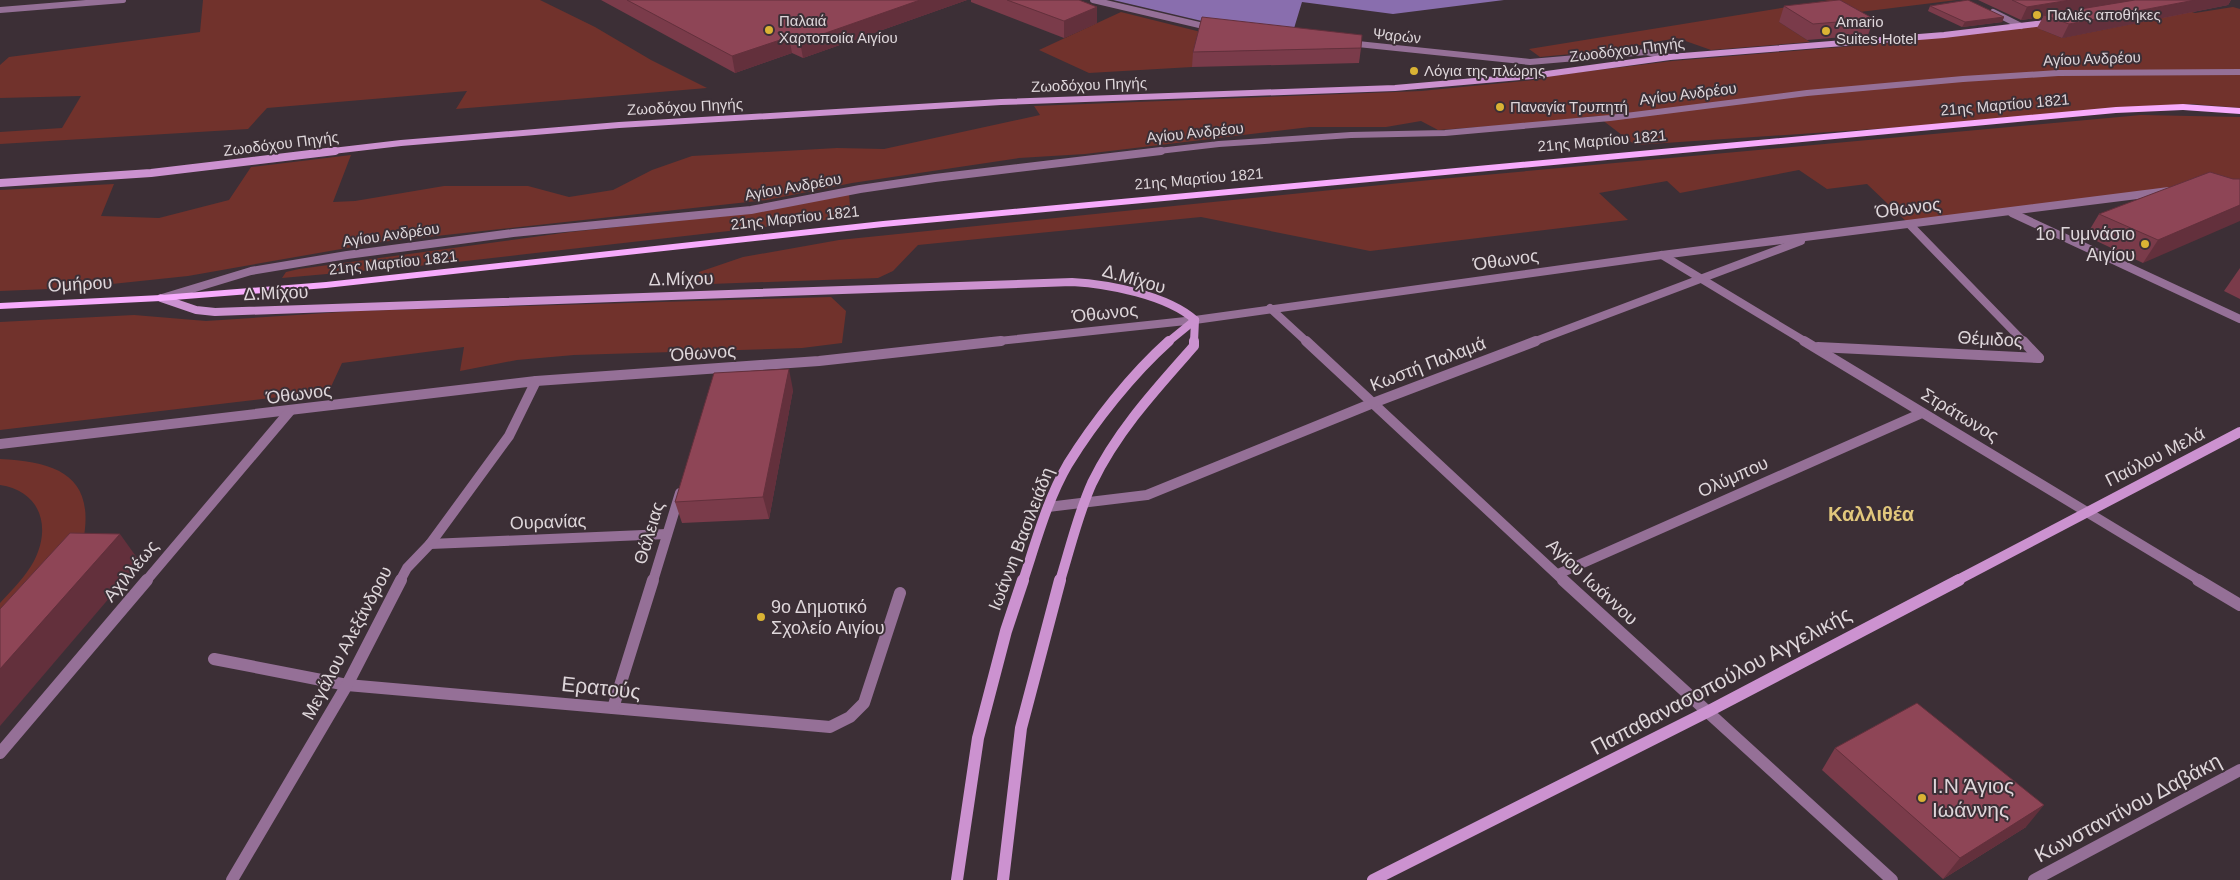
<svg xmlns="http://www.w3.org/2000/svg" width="2240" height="880" font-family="Helvetica,sans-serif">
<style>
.green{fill:#71322c}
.water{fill:#896eae}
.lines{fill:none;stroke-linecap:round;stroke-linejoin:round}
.street-far3{stroke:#957097;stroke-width:6}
.street-far2{stroke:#957097;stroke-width:8}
.street-far1{stroke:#957097;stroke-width:10}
.street{stroke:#957097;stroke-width:12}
.secondary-far3{stroke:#cc92d0;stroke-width:6}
.secondary-far2{stroke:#cc92d0;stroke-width:8}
.secondary-far1{stroke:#cc92d0;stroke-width:10}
.secondary{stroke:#cc92d0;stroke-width:12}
.primary{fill:#f7abfc;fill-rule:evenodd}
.wall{fill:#7a3b4a}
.shaded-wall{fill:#63303c}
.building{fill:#8e4556;stroke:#63303c}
.poi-dot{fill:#dab334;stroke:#3c2f36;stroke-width:2}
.labels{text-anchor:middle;stroke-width:4;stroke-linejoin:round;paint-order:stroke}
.far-poi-label{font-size:15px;fill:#ded6da;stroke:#3c2f36;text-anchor:start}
.far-street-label{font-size:15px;fill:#ded6da;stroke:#3c2f36}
.street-label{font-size:18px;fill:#ded6da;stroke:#3c2f36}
.poi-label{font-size:18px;fill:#ded6da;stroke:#3c2f36;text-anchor:end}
.quarter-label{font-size:20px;font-weight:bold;fill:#e2c87c;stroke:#3c2f36}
.near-street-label{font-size:21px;fill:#ded6da;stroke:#3c2f36}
.near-poi-label{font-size:21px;fill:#ded6da;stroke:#3c2f36;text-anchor:start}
</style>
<rect width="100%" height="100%" fill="#3c2f36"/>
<g class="green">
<polygon points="203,0 540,0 595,27 651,60 707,88 456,109 467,91 267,108 248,129 0,144 0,132 62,128 81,96 0,98 0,65 9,57 200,32"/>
<polygon points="1830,0 1957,0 1779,22 1810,42 1711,50 1677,38 1613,50 1540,57 1529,49"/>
<polygon points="2171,5 2195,13 2233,7 2240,9 2240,108 2192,104 2139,107 2066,116 1635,145 1597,116 1521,124 1438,130 1421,121 1386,127 1310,127 1085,154 1019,158 852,183 767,200 381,242 188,276 74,288 0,291 0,190 114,184 101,216 159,218 229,200 251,167 351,155 333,202 355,201 444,186 528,186 569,197 613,190 652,170 692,156 837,148 884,149 1040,115 1034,106 1421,91 1544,79 1549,76 1672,61 1902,42 2047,22 2042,30 2062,38 2147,21"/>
<polygon points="1121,12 1201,32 1192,67 1089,73 1039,50"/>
<polygon points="2141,115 2240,117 2240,186 1910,225 1867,184 1827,189 1799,170 1680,193 1667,181 1599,193 1628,220 1370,251 1201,217 918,245 893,271 878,278 710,284 697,280 699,272 743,257 839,240 1440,179"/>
<polygon points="849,194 851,217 439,264 282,278 286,272 299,269 570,232 750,213"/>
<polygon points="831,297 846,311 842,343 802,348 574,355 517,360 460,371 464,347 342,363 329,391 0,430 0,322 134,315 206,321 357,311"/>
<path d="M0,459C58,462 96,476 83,542L0,640V603C12,590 26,576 34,561C52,526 40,491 0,485Z"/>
</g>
<polygon class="water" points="1113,0 1504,0 1393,14 1302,2 1292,35 1223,26"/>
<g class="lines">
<g class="street-far3">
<polyline points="1093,0 1212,28"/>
<polyline points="0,10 123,0"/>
<polyline points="1993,12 2021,26"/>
<polyline points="1348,43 1530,62 1646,52 1670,57"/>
<polyline points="1150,152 1219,144 1351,135 1445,133 1610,118 1807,93 1963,79 2058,73 2240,72"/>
</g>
<g class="street-far2">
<polyline points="2012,213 2240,319"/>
<polyline points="1910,225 2024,342"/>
<polyline points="1662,255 1806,342"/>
<polyline points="162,298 251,271 347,255 513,233 751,210 860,189 935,178 1161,151"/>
<polyline points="1270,308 1307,342"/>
<polyline points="989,342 1195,320 1662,255 2169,191"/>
<polyline points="1533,342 1801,241"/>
</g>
<g class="street-far1">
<polyline points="1306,341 1564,581"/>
<polyline points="1804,341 2201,581"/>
<polyline points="2023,341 2039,358"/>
<polyline points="1818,347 2039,358"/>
<polyline points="0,444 536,381 819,361 1001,341"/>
<polyline points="1048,507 1147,495 1373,403 1536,341"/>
<polyline points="430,544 667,534"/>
<polyline points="1558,574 1922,413"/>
<polyline points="146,581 290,411"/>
<polyline points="400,581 407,568 430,544 509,436 536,381"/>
<polyline points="653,581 680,493"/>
</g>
<g class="street">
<polyline points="1563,580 1892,880"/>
<polyline points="2198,580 2240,605"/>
<polyline points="214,659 347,685 830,727 850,717 864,703 900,593"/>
<polyline points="613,708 653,580"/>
<polyline points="0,753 147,580"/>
<polyline points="232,880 347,685 401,580"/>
<polyline points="2034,880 2240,770"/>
</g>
<polyline class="secondary-far3" points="324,152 401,143 619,125 1001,102 1395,88 1532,76 1670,57 1944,35 2052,22"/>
<g class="secondary-far2">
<polyline points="0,183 151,173 335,151"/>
<path d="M161,298L196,310L215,312L1072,282C1108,284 1167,295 1195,320"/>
<polyline points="1168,342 1195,320"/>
<polyline points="1194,342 1195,320"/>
</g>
<g class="secondary-far1">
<path d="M1023,581C1036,542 1047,500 1068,464C1094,422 1132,374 1169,341"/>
<path d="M1060,581C1070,549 1078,514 1092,483C1117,431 1156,389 1194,346V341"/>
<polyline points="1956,581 2240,432"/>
</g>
<g class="secondary">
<polyline points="957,880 978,738 1006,631 1023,580"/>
<polyline points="1003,880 1021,728 1060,580"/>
<polyline points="1373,880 1707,712 1959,580"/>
</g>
<polygon class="primary" points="2183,104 2240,108 2240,114 2183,110 2116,113 883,227 326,288 161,301 0,309 0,303 161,295 326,282 883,221 2116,107"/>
</g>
<g class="wall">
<polygon points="601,0 967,0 803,58 792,53 735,73"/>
<polygon points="971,0 1079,0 1097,7 1097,23 1064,38 971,2"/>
<polygon points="1978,0 2231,0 2228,5 2062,38 2037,28 2043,17 2021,20"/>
<polygon points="1784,6 1874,19 1868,35 1807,40 1779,22"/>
<polygon points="1930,6 2004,17 2002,22 1962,27 1928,11"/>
<polygon points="1361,48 1359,63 1192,67 1193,52"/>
<polygon points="2233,179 2143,263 2086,236 2099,214"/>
<polygon points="2240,268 2240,299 2224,291"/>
<polygon points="793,390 769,519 682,523 675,502"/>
<polygon points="1835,748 2026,827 1943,879 1822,770"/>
</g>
<g class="shaded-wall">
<polygon points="920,0 967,0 803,58 800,42"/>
<polygon points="2070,0 2147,0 2044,15 2043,17 2021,20 2027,7"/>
<polygon points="2195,0 2231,0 2228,5 2062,38 2069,24"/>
<polygon points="1097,7 1097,23 1064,38 1064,21"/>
<polygon points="2004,17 2002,22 1962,27 1965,22"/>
<polygon points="789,37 792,53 735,73 732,56"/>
<polygon points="2240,205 2240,221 2143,263 2158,240"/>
<polygon points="789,369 793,390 769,519 763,497"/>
<polygon points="120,534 140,562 0,726 0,669"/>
<polygon points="2044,805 2026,827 1943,879 1960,858"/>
</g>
<g class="building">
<polygon points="627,0 920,0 800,42 789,37 732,56"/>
<polygon points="1007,0 1079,0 1097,7 1064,21"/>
<polygon points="1838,0 1840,0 1874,19 1813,24 1784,6"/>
<polygon points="1968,0 2004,17 1965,22 1930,6"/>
<polygon points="2012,0 2070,0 2027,7"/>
<polygon points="2135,0 2195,0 2069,24 2044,15"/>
<polygon points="1202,17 1362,35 1361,48 1193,52"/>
<polygon points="2210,172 2233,179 2240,179 2240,205 2158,240 2099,214"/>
<polygon points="789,369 763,497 675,502 714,373"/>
<polygon points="70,533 120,534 0,669 0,609"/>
<polygon points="1917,703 2044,805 1960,858 1835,748"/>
</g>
<g class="poi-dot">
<circle cx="2037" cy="15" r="5"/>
<circle cx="769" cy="30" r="5"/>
<circle cx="1826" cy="31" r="5"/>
<circle cx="1414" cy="71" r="5"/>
<circle cx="1500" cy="107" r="5"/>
<circle cx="2145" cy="244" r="5"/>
<circle cx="761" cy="617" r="5"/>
<circle cx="1922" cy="798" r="5"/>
</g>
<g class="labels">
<g class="far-poi-label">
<text x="2047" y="20">Παλιές αποθήκες</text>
<text x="779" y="26">Παλαιά<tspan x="779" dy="17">Χαρτοποιία Αιγίου</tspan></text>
<text x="1836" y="27">Amario<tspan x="1836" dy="17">Suites Hotel</tspan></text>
<text x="1424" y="76">Λόγια της πλώρης</text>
<text x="1510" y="112">Παναγία Τρυπητή</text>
</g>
<g class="far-street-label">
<text transform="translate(1397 36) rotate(6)" y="5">Ψαρών</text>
<text transform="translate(1627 50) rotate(-7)" y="5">Ζωοδόχου Πηγής</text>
<text transform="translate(2092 59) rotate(-2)" y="5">Αγίου Ανδρέου</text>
<text transform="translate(1089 85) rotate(-2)" y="5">Ζωοδόχου Πηγής</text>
<text transform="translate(1688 94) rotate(-7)" y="5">Αγίου Ανδρέου</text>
<text transform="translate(2005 105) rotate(-5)" y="5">21ης Μαρτίου 1821</text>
<text transform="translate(685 107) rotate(-3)" y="5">Ζωοδόχου Πηγής</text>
<text transform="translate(1195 133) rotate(-6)" y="5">Αγίου Ανδρέου</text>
<text transform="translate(1602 141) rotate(-5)" y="5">21ης Μαρτίου 1821</text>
<text transform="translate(281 144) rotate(-7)" y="5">Ζωοδόχου Πηγής</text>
<text transform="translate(1199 179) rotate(-5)" y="5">21ης Μαρτίου 1821</text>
<text transform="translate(793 187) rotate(-10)" y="5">Αγίου Ανδρέου</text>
<text transform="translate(795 218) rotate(-6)" y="5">21ης Μαρτίου 1821</text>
<text transform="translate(391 235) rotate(-8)" y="5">Αγίου Ανδρέου</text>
<text transform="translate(393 263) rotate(-6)" y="5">21ης Μαρτίου 1821</text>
</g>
<g class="street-label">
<text transform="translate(1908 208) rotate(-7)" y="6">Όθωνος</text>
<text transform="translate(1506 260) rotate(-8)" y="6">Όθωνος</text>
<text transform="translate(681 279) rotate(-1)" y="6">Δ.Μίχου</text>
<text transform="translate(1134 279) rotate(16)" y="6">Δ.Μίχου</text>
<text transform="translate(80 284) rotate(-3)" y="6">Ομήρου</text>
<text transform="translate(276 293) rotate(-2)" y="6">Δ.Μίχου</text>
<text transform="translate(1105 313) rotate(-6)" y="6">Όθωνος</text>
<text transform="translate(1990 339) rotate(3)" y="6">Θέμιδος</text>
<text transform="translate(703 353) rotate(-4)" y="6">Όθωνος</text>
<text transform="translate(1428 364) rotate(-21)" y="6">Κωστή Παλαμά</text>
<text transform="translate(299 394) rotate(-7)" y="6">Όθωνος</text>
<text transform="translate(1960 415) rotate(31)" y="6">Στράτωνος</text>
<text transform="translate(2155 457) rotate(-27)" y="6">Παύλου Μελά</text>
<text transform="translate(1733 477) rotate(-24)" y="6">Ολύμπου</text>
<text transform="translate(548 522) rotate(-2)" y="6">Ουρανίας</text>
<text transform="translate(649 533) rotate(-73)" y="6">Θάλειας</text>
<text transform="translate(1021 539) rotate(-69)" y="6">Ιωάννη Βασιλειάδη</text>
<text transform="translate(131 571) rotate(-50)" y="6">Αχιλλέως</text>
<text transform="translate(1592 582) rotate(43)" y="6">Αγίου Ιωάννου</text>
<text transform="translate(347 643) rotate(-62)" y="6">Μεγάλου Αλεξάνδρου</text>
</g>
<g class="poi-label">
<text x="2135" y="240">1ο Γυμνάσιο<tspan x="2135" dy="21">Αιγίου</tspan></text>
<text x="771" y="613" text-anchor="start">9ο Δημοτικό<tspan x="771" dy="21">Σχολείο Αιγίου</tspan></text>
</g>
<g class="quarter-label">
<text x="1871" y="521">Καλλιθέα</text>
</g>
<g class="near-street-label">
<text transform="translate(1721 681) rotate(-28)" y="7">Παπαθανασοπούλου Αγγελικής</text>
<text transform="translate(601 688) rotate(6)" y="7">Ερατούς</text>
<text transform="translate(2128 808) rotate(-28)" y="7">Κωνσταντίνου Δαβάκη</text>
</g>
<g class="near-poi-label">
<text x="1932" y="793">Ι.Ν Άγιος<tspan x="1932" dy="24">Ιωάννης</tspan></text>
</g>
</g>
</svg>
